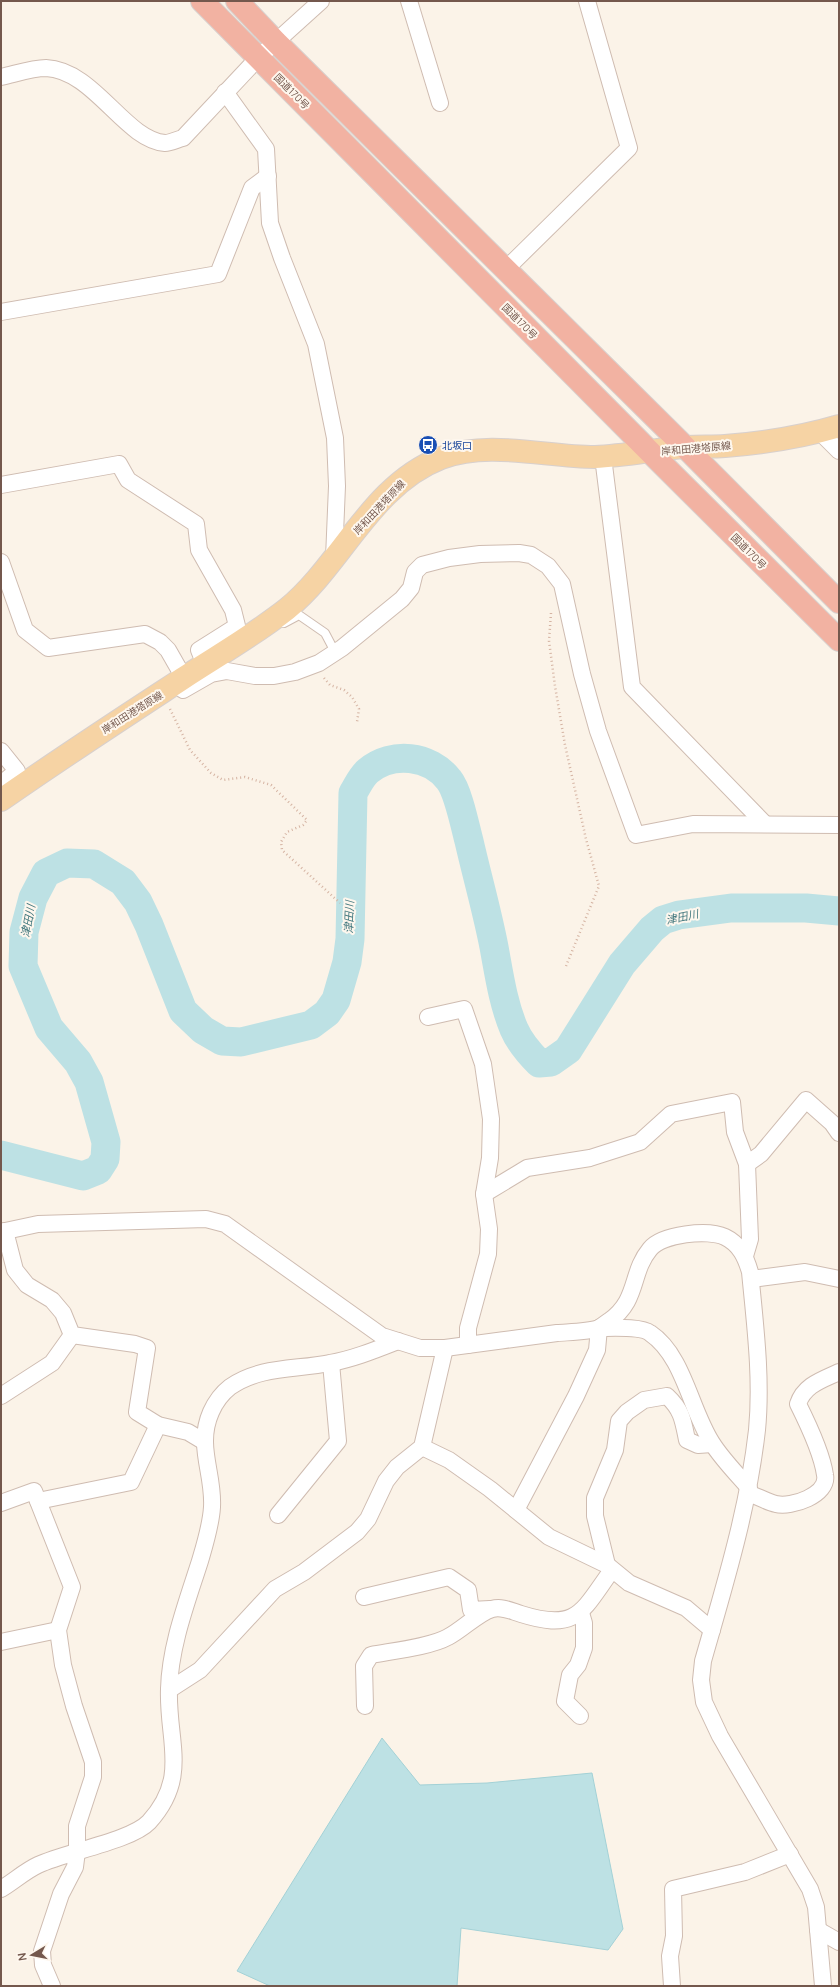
<svg xmlns="http://www.w3.org/2000/svg" width="840" height="1987" font-family="Manrope,'Noto Sans JP',sans-serif">
<style>
.water{fill:#bde1e4;stroke:#a3d1d6}
.lines{fill:none;stroke-linecap:round;stroke-linejoin:round}
.river{stroke:#bde1e4;stroke-width:29}
.lane-casing{stroke:#cfbcb1;stroke-width:10}
.street-casing{stroke:#cfbcb1;stroke-width:18}
.primary-casing{stroke:#d8d0cd;stroke-width:24}
.highway-casing{stroke:#d8d0cd;stroke-width:24}
.path{stroke:#d5b4a3;stroke-width:2.5;stroke-dasharray:1 3;stroke-linecap:butt}
.lane{stroke:#fff;stroke-width:8}
.street{stroke:#fff;stroke-width:16}
.primary{stroke:#f6d3a4;stroke-width:22}
.highway{stroke:#f2b2a2;stroke-width:22}
.labels{text-anchor:middle;stroke-width:4;stroke-linejoin:round;paint-order:stroke}
.street-label{font-size:10px;fill:#74584d;stroke:#fef7ee}
.transit-label{font-size:10px;fill:#164399;stroke:#fef7ee;text-anchor:start}
.water-label{font-size:11px;font-style:italic;fill:#44797f;stroke:#fef7ee}
</style>
<rect width="100%" height="100%" fill="#fbf3e8"/>
<polygon class="water" points="382,1738 420,1785 487,1783 592,1773 623,1929 608,1950 461,1928 457,1986 270,1986 237,1971"/>
<g class="lines">
<path class="river" d="M1,1155L83,1176L98,1170L105,1159L106,1142L89,1082L78,1062L49,1028L23,966L24,932L33,898L46,873L67,863L94,864L123,882L138,902L149,925L183,1011L203,1030L222,1041L241,1042L311,1025L327,1013L336,1000L347,962L350,939L353,793C358,785 361,777 368,771C392,751 430,755 449,780C458,791 465,826 469,841C477,876 487,911 494,947C499,974 503,1003 514,1029C520,1043 529,1053 539,1063L551,1062L568,1050L622,964L652,929L663,920L679,915L731,908H806L839,911"/>
<g class="lane-casing">
<polyline id="lane" points="284,623 299,615 325,633 335,652"/>
</g>
<g class="street-casing">
<g id="street">
<polyline points="409,1 440,103"/>
<path d="M1,77C15,74 32,68 46,68C94,70 125,140 165,143C171,143 178,139 183,138L259,57L321,1"/>
<polyline points="225,92 266,149 270,223 282,258 316,344 335,438 337,486 334,558"/>
<polyline points="505,270 629,148 587,1"/>
<polyline points="1,312 218,274 252,188 268,176"/>
<polyline points="820,432 839,451"/>
<polyline points="603,457 632,687 764,823"/>
<polyline points="1,485 119,464 128,480 196,524 199,550 233,610 237,626 199,650 205,665"/>
<polyline points="1,562 25,630 48,648 145,634 160,642 168,650 184,678"/>
<polyline points="183,690 211,674 227,671 255,676 274,676 295,672 319,663 342,648 402,599 411,588 415,572 422,565 449,558 480,554 519,553 531,555 548,566 562,584 582,674 598,731 636,835 693,824 839,825"/>
<polyline points="1,751 17,771 1,784"/>
<polyline points="428,1017 464,1009 483,1064 491,1119 490,1158 484,1194 489,1229 488,1254 468,1328 468,1345"/>
<polyline points="747,1164 761,1154 806,1100 832,1123 839,1133"/>
<polyline points="484,1194 527,1168 590,1158 640,1142 671,1114 732,1102 735,1132 747,1164 750,1239 745,1256"/>
<polyline points="5,1231 15,1270 27,1285 52,1300 63,1313 72,1335 135,1344 147,1348 137,1412 158,1425 188,1432 203,1441"/>
<path d="M1,1232L38,1224L206,1219L225,1224L382,1336L420,1348H445C482,1343 520,1338 557,1333C569,1332 588,1332 599,1328C602,1326 606,1323 609,1321C639,1300 630,1273 650,1249C662,1234 708,1229 725,1237C740,1244 746,1258 750,1272C755,1324 762,1378 757,1430C748,1510 725,1584 703,1661L701,1680L704,1702L720,1736L810,1889L816,1907L823,1986"/>
<polyline points="751,1279 805,1272 839,1279"/>
<polyline points="1,1396 52,1363 72,1335"/>
<polyline points="422,1447 449,1460 490,1489 549,1537 607,1565 629,1583 686,1608 712,1630"/>
<path d="M748,1493C757,1496 767,1502 776,1504C791,1508 829,1495 825,1475C822,1453 808,1424 798,1404C804,1385 822,1380 839,1372"/>
<polyline points="38,1501 131,1482 158,1425"/>
<polyline points="1,1503 34,1491 72,1587 58,1630 63,1665 74,1706 93,1762 93,1777 77,1826 77,1851 75,1867 61,1894 42,1951 43,1965 52,1986"/>
<path d="M516,1510L576,1396L597,1350L599,1328C611,1328 641,1326 650,1333C684,1356 690,1409 712,1443C722,1459 737,1474 749,1488"/>
<polyline points="278,1515 338,1441 331,1363"/>
<path d="M607,1565L595,1516V1498L615,1450L619,1421L627,1412L644,1400L667,1396C682,1410 683,1420 687,1440L698,1445L712,1444"/>
<polyline points="364,1597 449,1577 468,1590 471,1610 490,1609"/>
<polyline points="1,1642 58,1630"/>
<polyline points="169,1690 200,1670 275,1589 304,1572 357,1532 368,1519 386,1481 397,1467 422,1447 445,1348"/>
<path d="M365,1706L364,1666L371,1655C392,1651 430,1647 448,1637C462,1630 478,1613 492,1609C502,1606 511,1611 521,1614C578,1632 582,1611 612,1570"/>
<polyline points="580,1716 565,1701 570,1675 578,1665 584,1648 584,1623 581,1613"/>
<path d="M1,1889C13,1882 25,1871 38,1865C65,1852 131,1841 149,1822C190,1777 167,1741 169,1689C170,1646 187,1602 200,1561C205,1544 211,1525 212,1507C214,1473 196,1446 211,1412C215,1403 221,1394 230,1387C260,1366 295,1370 330,1363C353,1359 375,1350 398,1341"/>
<polyline points="818,1930 839,1942"/>
<polyline points="672,1986 670,1956 674,1936 673,1889 745,1872 790,1854"/>
</g>
</g>
<g class="primary-casing">
<path id="primary" d="M1,800C61,758 121,719 182,679C217,656 254,635 287,609C342,564 371,485 441,458C489,440 545,457 595,457C626,456 656,449 686,447C699,446 712,447 725,446C763,443 802,437 839,426"/>
</g>
<g class="highway-casing">
<g id="highway">
<polyline points="202,1 650,452 839,640"/>
<polyline points="237,1 276,42 685,447 839,602"/>
</g>
</g>
<g class="path">
<polyline points="551,613 549,641 555,686 565,745 586,839 599,886 566,966"/>
<polyline points="324,678 330,685 344,690 352,697 359,709 357,722"/>
<polyline points="170,709 190,750 211,773 223,780 245,777 271,785 307,820 303,825 287,832 281,842 282,850 340,903"/>
</g>
<use href="#lane" class="lane"/>
<use href="#street" class="street"/>
<use href="#primary" class="primary"/>
<use href="#highway" class="highway"/>
</g>
<defs>
<g id="bus-disc" transform="scale(1)"><circle r="9.5" fill="#1a4fb4" stroke="#fef7ee"/><path d="M-5-6H5V4H4V6H2V4H-2V6H-4V4H-5ZM-3.5-4V0h7V-4ZM-3.5 1.2v1.5H-2V1.2ZM2 1.2v1.5H3.5V1.2Z" fill="#fff"/></g>
</defs>
<g fill-rule="evenodd">
<use href="#bus-disc" x="428" y="445"/>
</g>
<g class="labels">
<g class="street-label">
<text transform="translate(292 91) rotate(45)" y="4">国道170号</text>
<text transform="translate(520 321) rotate(45)" y="4">国道170号</text>
<text transform="translate(696 448) rotate(-5)" y="4">岸和田港塔原線</text>
<text transform="translate(379 507) rotate(-47)" y="4">岸和田港塔原線</text>
<text transform="translate(749 551) rotate(45)" y="4">国道170号</text>
<text transform="translate(132 712) rotate(-32)" y="4">岸和田港塔原線</text>
</g>
<g class="transit-label">
<text x="442" y="449">北坂口</text>
</g>
<g class="water-label">
<text transform="translate(349 917) rotate(-88)" y="4">津田川</text>
<text transform="translate(682 917) rotate(-12)" y="4">津田川</text>
<text transform="translate(28 921) rotate(-79)" y="4">津田川</text>
</g>
</g>
<rect width="840" height="1987" fill="none" stroke="#74584d" stroke-width="4"/>
<g transform="translate(32 1955) rotate(260)" stroke="#fef7ee" stroke-width="3" paint-order="stroke">
<path d="M0-3L7 15L0 10L-7 15Z" fill="#74584d"/>
<text y="-6" font-size="11" font-weight="bold" text-anchor="middle" fill="#74584d">N</text>
</g>
</svg>
